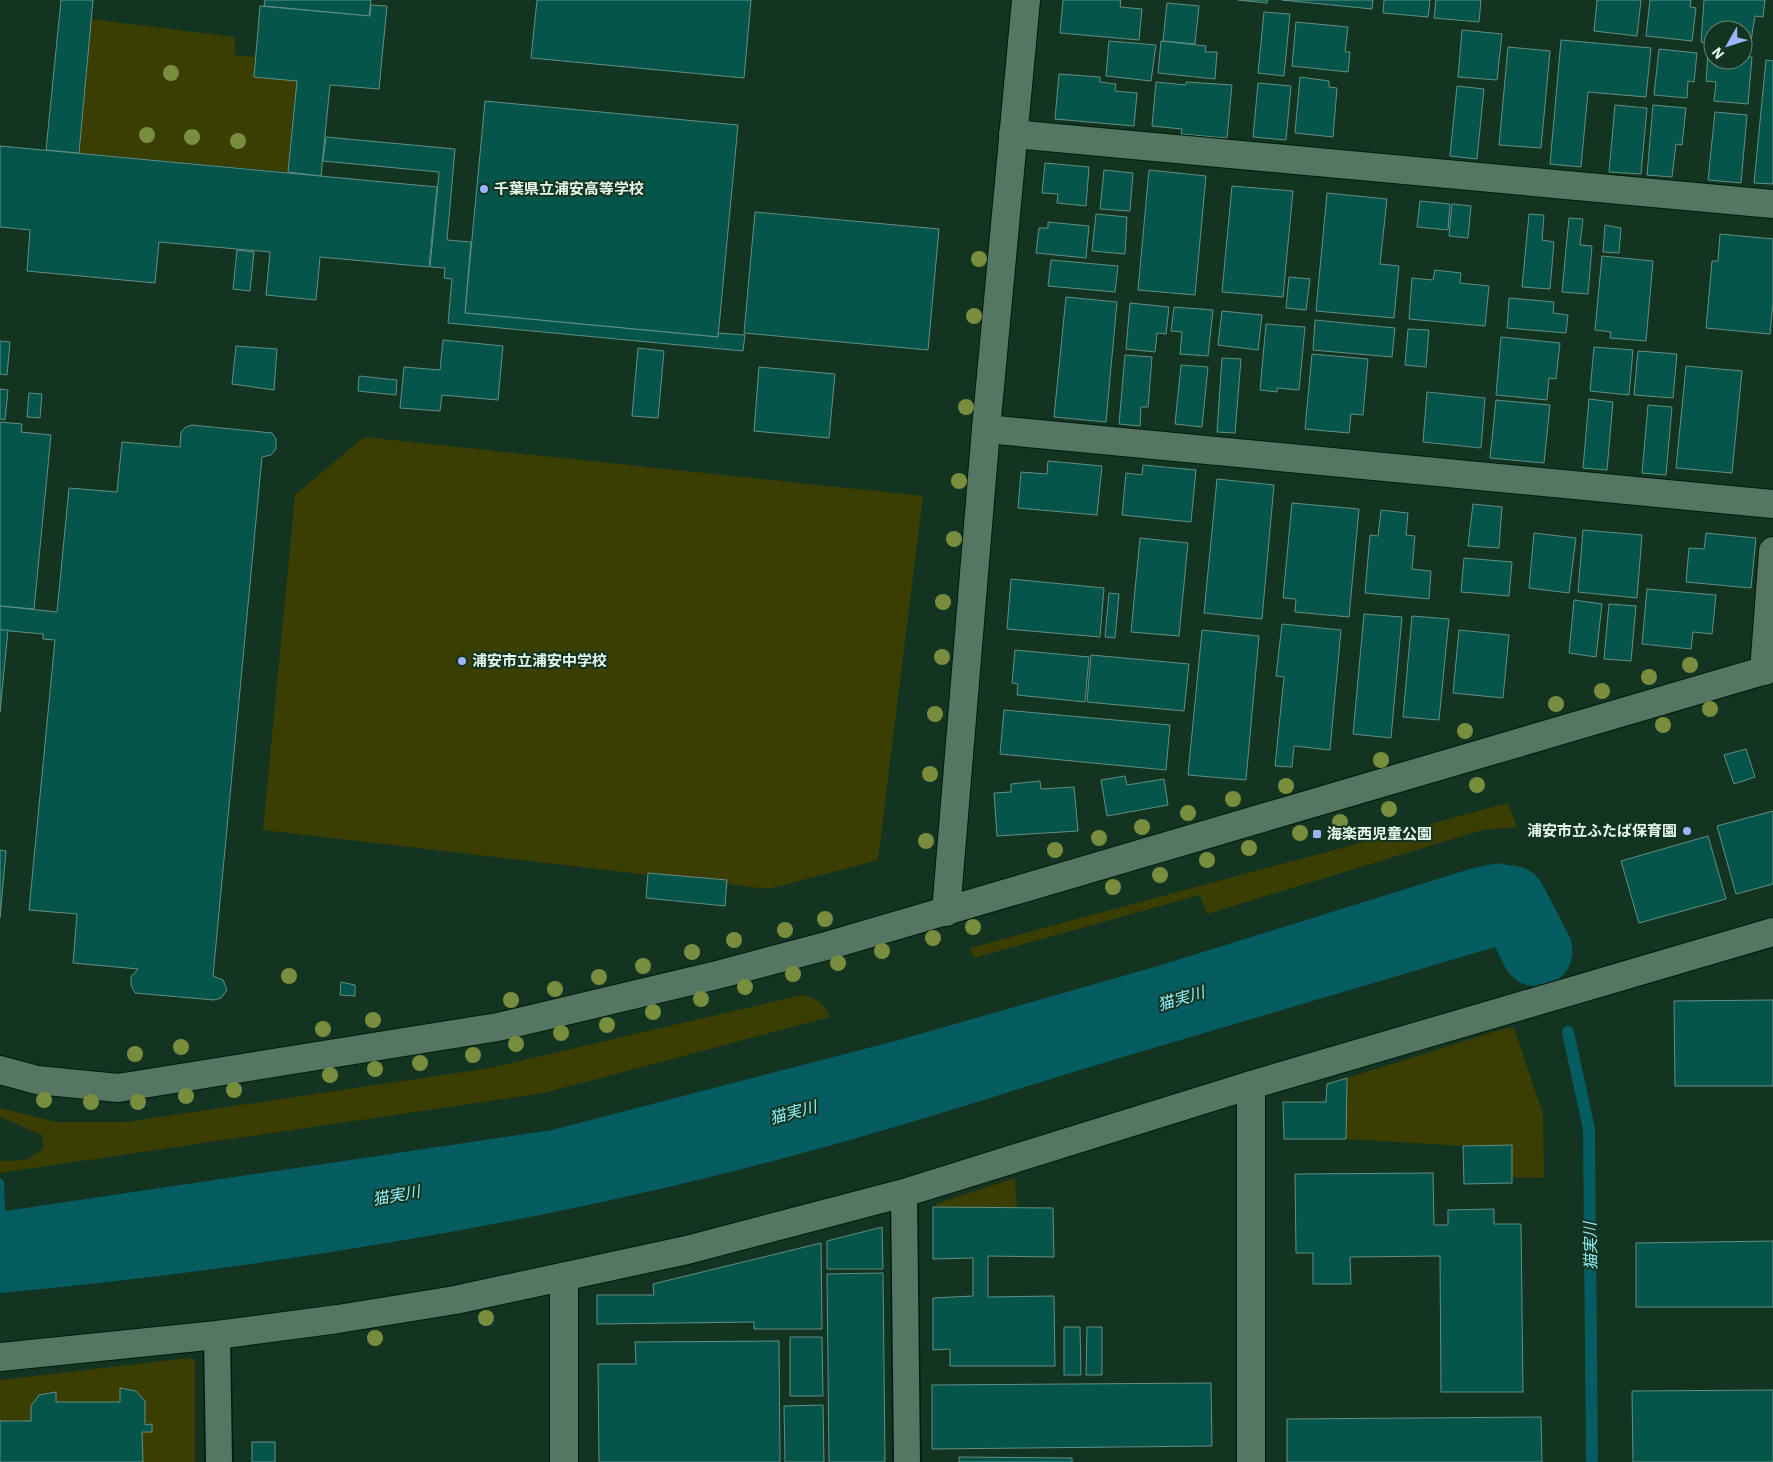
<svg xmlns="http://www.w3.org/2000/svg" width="1773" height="1462" font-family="'IBM Plex Sans','Noto Sans JP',sans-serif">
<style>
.green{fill:#3a3e03}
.water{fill:#055c61}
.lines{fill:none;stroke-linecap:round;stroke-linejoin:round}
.stream{stroke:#055c61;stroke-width:12}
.river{stroke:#055c61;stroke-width:71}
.building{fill:#05554a;stroke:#638f85}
.pedestrian-casing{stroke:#001b0b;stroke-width:29}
.minor-casing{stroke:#001b0b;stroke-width:30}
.tertiary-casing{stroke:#001b0b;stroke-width:30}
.pedestrian{stroke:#557662;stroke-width:26}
.minor{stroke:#557662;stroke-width:28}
.tertiary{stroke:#557662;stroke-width:28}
.tree{fill:#798d3f}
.poi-dot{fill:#9ab5fd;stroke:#143422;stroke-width:2}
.labels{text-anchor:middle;stroke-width:4;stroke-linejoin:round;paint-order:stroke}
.poi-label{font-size:15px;font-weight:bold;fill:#e7f9ed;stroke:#143422;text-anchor:start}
.water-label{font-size:16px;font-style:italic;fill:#92f0f7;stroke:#143422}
</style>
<rect width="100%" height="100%" fill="#143422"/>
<g class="green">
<polygon points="91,19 235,37 235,55 256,57 297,81 288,172 79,153"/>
<polygon points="364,437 923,496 878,860 769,889 263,830 295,495"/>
<polygon points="1508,803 1517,827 1482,830 1207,914 1200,895 974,958 970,948"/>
<path d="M802,995C817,998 824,1003 830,1017L544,1093L0,1173V1161L27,1160L44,1148L42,1135L0,1117V1108L56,1122H126L490,1068Z"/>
<polygon points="1506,1028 1514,1028 1543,1114 1544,1178 1512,1177 1511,1145 1463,1146 1346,1139 1347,1078"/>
<polygon points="1015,1178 1017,1209 936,1207 936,1204"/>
<polygon points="189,1358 195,1360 195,1462 143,1462 142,1432 152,1431 152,1425 145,1425 145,1401 136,1391 120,1389 120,1402 56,1402 56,1392 40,1395 31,1421 0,1421 0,1380"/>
</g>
<path class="water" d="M1500,863L1529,871L1547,897L1559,931L1502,945C1376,982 1249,1020 1123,1057C1013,1090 905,1126 795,1155C535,1225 268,1268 0,1293V1178L4,1181L5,1211L552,1130L899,1040L1158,966L1473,868Z"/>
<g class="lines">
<polyline class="stream" points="1568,1032 1589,1129 1592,1462"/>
<polyline class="river" points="1458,916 1511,901 1537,951"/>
</g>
<g class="building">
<polygon points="61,0 93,0 79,153 46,150"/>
<polygon points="265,0 371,0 369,16 264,6"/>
<polygon points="537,0 751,0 744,78 531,58"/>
<polygon points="1063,0 1121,0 1120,7 1142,9 1139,40 1060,33"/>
<polygon points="1238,0 1268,0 1267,3"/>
<polygon points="1282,0 1373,0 1372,9"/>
<polygon points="1384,0 1430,0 1428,17 1383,13"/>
<polygon points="1436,0 1481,0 1479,22 1434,18"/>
<polygon points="1597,0 1641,0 1637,36 1594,31"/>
<polygon points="1650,0 1691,0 1690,7 1696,8 1692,41 1646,36"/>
<polygon points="1704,0 1765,0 1763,17 1755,16 1750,47 1743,47 1743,30 1713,30 1713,43 1701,42"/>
<polygon points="1167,3 1199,6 1195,44 1163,41"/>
<polygon points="371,5 387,6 379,89 330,85 321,176 288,172 297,81 254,77 260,6 370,16"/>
<polygon points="1264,12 1290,14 1284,76 1258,73"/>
<polygon points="1296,22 1348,27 1345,52 1350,52 1348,72 1292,66"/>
<polygon points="1462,30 1502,34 1497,80 1458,77"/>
<polygon points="1561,40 1651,48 1646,97 1588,92 1581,167 1550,164"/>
<polygon points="1109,41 1156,45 1151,81 1106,76"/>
<polygon points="1161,41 1206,46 1205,52 1217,52 1215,79 1158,73"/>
<polygon points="1508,47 1550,51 1541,148 1499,145"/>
<polygon points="1659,49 1697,53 1694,82 1688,81 1687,98 1654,95"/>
<polygon points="1708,53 1713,54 1713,60 1743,60 1743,57 1752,57 1748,104 1714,101 1716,82 1706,81"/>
<polygon points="1766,60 1773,61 1773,184 1754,183"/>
<polygon points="1059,74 1100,77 1100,82 1116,84 1115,91 1137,93 1134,126 1055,119"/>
<polygon points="1300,77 1329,81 1329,87 1337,88 1333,137 1295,133"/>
<polygon points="1156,82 1186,85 1186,82 1232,85 1227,138 1181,134 1182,129 1152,126"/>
<polygon points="1258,83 1291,86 1286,140 1253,137"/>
<polygon points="1457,86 1484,89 1477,159 1450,156"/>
<polygon points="485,101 738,125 718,337 465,313"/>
<polygon points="1615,105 1647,108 1641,174 1609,172"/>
<polygon points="1653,105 1686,108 1682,145 1676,144 1672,177 1647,175"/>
<polygon points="1715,112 1747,115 1741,183 1708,180"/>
<polygon points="326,137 455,149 447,240 471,242 465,313 718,337 718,333 745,335 743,351 448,323 452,279 444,278 445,268 430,267 439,172 323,161"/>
<polygon points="0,146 437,187 429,267 320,257 316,300 266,295 270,252 159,242 155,283 27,271 30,230 0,227"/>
<polygon points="1045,163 1089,167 1086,206 1057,203 1058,194 1042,193"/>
<polygon points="1104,170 1133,173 1130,211 1100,209"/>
<polygon points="1149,170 1206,176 1195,295 1138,290"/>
<polygon points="1232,186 1293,191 1283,297 1222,292"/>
<polygon points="1327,193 1387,199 1380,264 1399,266 1394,318 1316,311"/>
<polygon points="1420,201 1450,204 1448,230 1417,227"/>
<polygon points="1452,204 1471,206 1468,238 1449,236"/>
<polygon points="755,212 939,229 928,350 744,333"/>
<polygon points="1096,214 1127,217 1125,254 1092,251"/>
<polygon points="1529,214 1544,215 1542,240 1554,242 1550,289 1522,287"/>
<polygon points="1569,218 1583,219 1580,245 1592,246 1588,294 1562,292"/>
<polygon points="1048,222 1089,226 1086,258 1036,253 1039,228 1048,228"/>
<polygon points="1605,225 1621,228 1619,253 1603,252"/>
<polygon points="1720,234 1773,239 1773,302 1770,334 1706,328 1712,261 1718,261"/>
<polygon points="237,250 254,252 250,291 233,289"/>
<polygon points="1602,256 1653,261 1646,341 1610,338 1611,332 1595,330"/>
<polygon points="1051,260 1118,266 1115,292 1048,286"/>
<polygon points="1435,270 1461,273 1460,283 1489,286 1485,326 1409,319 1412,278 1433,280"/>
<polygon points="1289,277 1310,279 1306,310 1286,308"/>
<polygon points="1066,297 1117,302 1106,422 1054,417"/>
<polygon points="1509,298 1554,302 1553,313 1568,315 1566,333 1507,328"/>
<polygon points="1130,303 1169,307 1166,334 1157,333 1155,352 1126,349"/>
<polygon points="1174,307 1213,310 1208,356 1180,354 1182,332 1171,331"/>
<polygon points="1222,311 1262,315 1258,350 1218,345"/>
<polygon points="1315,320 1395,328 1392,357 1313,350"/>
<polygon points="1266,324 1305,327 1299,390 1277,388 1277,392 1260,390"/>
<polygon points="1408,329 1429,330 1426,367 1405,365"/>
<polygon points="1501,337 1560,343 1556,379 1549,378 1547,400 1496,395"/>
<polygon points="443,340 503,346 498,400 442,395 440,411 400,408 404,367 440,370"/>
<polygon points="0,341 10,342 7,375 0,374"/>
<polygon points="236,346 277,349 274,390 232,384"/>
<polygon points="1594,347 1633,350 1629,395 1590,391"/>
<polygon points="638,348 664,351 658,418 632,416"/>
<polygon points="1638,351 1677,354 1673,398 1634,395"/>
<polygon points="1312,354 1368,359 1363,415 1351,414 1349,433 1305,429"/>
<polygon points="1125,355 1152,357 1148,407 1141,407 1140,426 1119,424"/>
<polygon points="1222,358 1241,359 1235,433 1217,432"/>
<polygon points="1181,365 1208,367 1202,427 1175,424"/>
<polygon points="1686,366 1742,371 1732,473 1676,468"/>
<polygon points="759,367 835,374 829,438 754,431"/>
<polygon points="359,376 397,380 396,395 358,391"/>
<polygon points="0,389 8,390 5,420 0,419"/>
<polygon points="1427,392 1485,398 1481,448 1423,442"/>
<polygon points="29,393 42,394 40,418 27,417"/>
<polygon points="1589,399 1613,402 1607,470 1583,468"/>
<polygon points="1496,400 1550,405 1544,463 1490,458"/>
<polygon points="1648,405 1672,407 1666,475 1642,473"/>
<polygon points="0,422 22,424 21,432 51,435 34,609 0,606"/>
<polygon points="192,425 272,433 276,439 276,449 271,455 262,457 213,976 223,980 227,990 221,998 214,1000 135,993 131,985 131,977 138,969 73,963 77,914 29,910 55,640 43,639 43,634 0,630 0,606 57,612 69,488 117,492 122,442 180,447 181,432 186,427"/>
<polygon points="1048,461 1102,466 1097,515 1018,508 1021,472 1047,474"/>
<polygon points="1143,465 1196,470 1191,522 1122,515 1126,473 1142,475"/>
<polygon points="1217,479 1274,485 1262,619 1204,613"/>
<polygon points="1292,503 1359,509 1349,617 1295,612 1296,599 1283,598"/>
<polygon points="1473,504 1502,507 1499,548 1468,546"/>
<polygon points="1381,510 1408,513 1406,535 1415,536 1412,569 1431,571 1429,599 1365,593 1370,535 1378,536"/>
<polygon points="1583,530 1642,535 1637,598 1578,592"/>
<polygon points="1534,533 1576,538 1569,593 1529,588"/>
<polygon points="1706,533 1756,538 1751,588 1686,582 1689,548 1704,549"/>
<polygon points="1140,538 1188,543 1179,636 1131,632"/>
<polygon points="1464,558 1512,562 1509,596 1461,592"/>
<polygon points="1011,579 1104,588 1100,637 1007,629"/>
<polygon points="1647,589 1716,595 1712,634 1693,632 1691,649 1642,644"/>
<polygon points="1109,593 1119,594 1115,638 1105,637"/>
<polygon points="1574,600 1602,604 1596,657 1569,653"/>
<polygon points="1609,604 1636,606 1631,661 1604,659"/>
<polygon points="1364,614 1402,617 1391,738 1353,734"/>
<polygon points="1412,616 1449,619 1439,720 1403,717"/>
<polygon points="1282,624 1341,630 1330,750 1294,746 1292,767 1275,766 1284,677 1276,676"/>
<polygon points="0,630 8,630 0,712"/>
<polygon points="1202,630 1259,636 1246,780 1188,775"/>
<polygon points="1459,630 1509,635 1503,698 1453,693"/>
<polygon points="1015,650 1089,657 1085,702 1017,695 1018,684 1012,683"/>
<polygon points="1091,655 1189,664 1184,711 1087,702"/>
<polygon points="1004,710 1170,725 1166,770 1000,754"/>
<polygon points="1746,749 1755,777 1734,784 1724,755"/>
<polygon points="1125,776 1127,785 1164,779 1168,805 1107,816 1101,780"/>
<polygon points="1040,781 1041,789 1074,787 1078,831 997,836 994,793 1011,792 1011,784"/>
<polygon points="1773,811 1773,884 1736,894 1717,826"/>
<polygon points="1708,836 1726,899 1639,923 1621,861"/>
<polygon points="0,850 6,851 0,918"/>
<polygon points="648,873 727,880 725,906 646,898"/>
<polygon points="341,982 355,985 355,996 340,995"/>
<polygon points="1773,1000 1773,1086 1675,1086 1674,1001"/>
<polygon points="1347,1078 1346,1139 1284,1139 1283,1102 1326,1102 1327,1084"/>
<polygon points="1512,1145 1512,1183 1464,1184 1463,1146"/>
<polygon points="1433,1173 1434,1225 1448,1225 1448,1210 1494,1209 1494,1224 1521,1224 1523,1392 1441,1392 1440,1256 1350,1257 1351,1284 1313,1284 1313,1253 1296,1253 1295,1174"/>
<polygon points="933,1207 1053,1208 1054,1257 988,1256 988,1297 1054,1296 1055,1366 950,1366 950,1349 933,1350 933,1298 973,1296 973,1258 933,1259"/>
<polygon points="882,1227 883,1269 827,1269 827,1241"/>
<polygon points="1773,1241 1773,1307 1636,1307 1636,1243"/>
<polygon points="821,1243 822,1329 754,1329 754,1322 597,1324 597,1295 654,1295 653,1284"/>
<polygon points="883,1273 885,1462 829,1462 827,1274"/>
<polygon points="1064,1327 1080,1327 1081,1375 1064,1375"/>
<polygon points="1087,1327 1102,1327 1102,1375 1086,1375"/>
<polygon points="790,1337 822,1337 823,1396 790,1396"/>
<polygon points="779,1341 780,1462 599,1462 598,1364 636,1364 635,1342"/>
<polygon points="1211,1383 1212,1446 932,1449 932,1385"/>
<polygon points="120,1388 136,1391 145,1401 145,1425 152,1424 152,1432 142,1432 143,1462 0,1462 0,1421 31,1421 31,1406 39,1395 56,1392 56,1402 120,1402"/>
<polygon points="1773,1390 1773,1462 1633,1462 1632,1391"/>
<polygon points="823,1405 824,1462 785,1462 784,1406"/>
<polygon points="1541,1417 1542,1462 1287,1462 1287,1419"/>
<rect x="252" y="1442" width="23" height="20"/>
<polygon points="959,1457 1072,1458 1072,1462 959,1462"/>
</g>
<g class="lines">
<g class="pedestrian-casing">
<g id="pedestrian">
<polyline points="904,1193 907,1462"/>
<polyline points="217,1335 219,1462"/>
</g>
</g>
<g class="minor-casing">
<g id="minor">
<polyline points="1013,134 1773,204"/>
<polyline points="986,429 1773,504"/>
<polyline points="1764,671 1773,551"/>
<polyline points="564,1278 564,1462"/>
<polyline points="0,1357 217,1335 338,1319 455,1300 687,1250 904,1193 1251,1085 1773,932"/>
</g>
</g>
<g class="tertiary-casing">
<g id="tertiary">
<polyline points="946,912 986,429 1026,0"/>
<polyline points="0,1070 37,1080 118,1088 498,1027 721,974 830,945 1773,668"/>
<polyline points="1251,1085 1251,1462"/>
</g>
</g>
<use href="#pedestrian" class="pedestrian"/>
<use href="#minor" class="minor"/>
<use href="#tertiary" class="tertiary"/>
</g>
<g class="tree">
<circle cx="171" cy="73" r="8"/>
<circle cx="147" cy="135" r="8"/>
<circle cx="192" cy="137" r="8"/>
<circle cx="238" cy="141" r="8"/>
<circle cx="979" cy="259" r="8"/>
<circle cx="974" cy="316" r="8"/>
<circle cx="966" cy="407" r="8"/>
<circle cx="959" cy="481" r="8"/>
<circle cx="954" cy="539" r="8"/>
<circle cx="943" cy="602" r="8"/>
<circle cx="942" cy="657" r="8"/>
<circle cx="1690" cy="665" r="8"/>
<circle cx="1649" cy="677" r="8"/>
<circle cx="1602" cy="691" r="8"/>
<circle cx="1556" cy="704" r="8"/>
<circle cx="1710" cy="709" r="8"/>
<circle cx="935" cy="714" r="8"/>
<circle cx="1663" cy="725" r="8"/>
<circle cx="1465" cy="731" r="8"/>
<circle cx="1381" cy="760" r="8"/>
<circle cx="930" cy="774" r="8"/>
<circle cx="1477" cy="785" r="8"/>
<circle cx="1286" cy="786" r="8"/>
<circle cx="1233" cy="799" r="8"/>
<circle cx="1389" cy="809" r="8"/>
<circle cx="1188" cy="813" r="8"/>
<circle cx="1340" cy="822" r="8"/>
<circle cx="1142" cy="827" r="8"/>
<circle cx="1300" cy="833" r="8"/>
<circle cx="1099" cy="838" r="8"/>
<circle cx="926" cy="841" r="8"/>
<circle cx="1249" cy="848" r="8"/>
<circle cx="1055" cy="850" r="8"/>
<circle cx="1207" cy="860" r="8"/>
<circle cx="1160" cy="875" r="8"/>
<circle cx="1113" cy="887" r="8"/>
<circle cx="825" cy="919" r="8"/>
<circle cx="973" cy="927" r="8"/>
<circle cx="785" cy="930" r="8"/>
<circle cx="933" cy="938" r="8"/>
<circle cx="734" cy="940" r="8"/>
<circle cx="882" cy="951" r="8"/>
<circle cx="692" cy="952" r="8"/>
<circle cx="838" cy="963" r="8"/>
<circle cx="643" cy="966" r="8"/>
<circle cx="793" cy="974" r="8"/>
<circle cx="289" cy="976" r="8"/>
<circle cx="599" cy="977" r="8"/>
<circle cx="745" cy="987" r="8"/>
<circle cx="555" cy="989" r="8"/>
<circle cx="701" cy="999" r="8"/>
<circle cx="511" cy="1000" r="8"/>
<circle cx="653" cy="1012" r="8"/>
<circle cx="373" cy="1020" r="8"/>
<circle cx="607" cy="1025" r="8"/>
<circle cx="323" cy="1029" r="8"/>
<circle cx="561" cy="1033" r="8"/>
<circle cx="516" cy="1044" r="8"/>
<circle cx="181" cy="1047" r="8"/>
<circle cx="135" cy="1054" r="8"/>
<circle cx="473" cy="1055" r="8"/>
<circle cx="420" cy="1063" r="8"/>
<circle cx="375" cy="1069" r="8"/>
<circle cx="330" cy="1075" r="8"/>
<circle cx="234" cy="1090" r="8"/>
<circle cx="186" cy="1096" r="8"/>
<circle cx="44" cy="1100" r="8"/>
<circle cx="91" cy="1102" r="8"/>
<circle cx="138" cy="1102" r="8"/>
<circle cx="486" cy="1318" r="8"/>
<circle cx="375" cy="1338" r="8"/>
</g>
<g class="poi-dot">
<circle cx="484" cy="189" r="5"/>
<circle cx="462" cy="661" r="5"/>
<circle cx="1687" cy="831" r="5"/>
<rect x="1312" y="829" width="10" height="10" rx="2.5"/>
</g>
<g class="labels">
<g class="poi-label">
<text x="494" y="194">千葉県立浦安高等学校</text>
<text x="472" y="666">浦安市立浦安中学校</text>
<text x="1677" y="836" text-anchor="end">浦安市立ふたば保育園</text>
<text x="1327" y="839">海楽西児童公園</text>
</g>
<g class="water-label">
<text transform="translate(1181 998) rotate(-16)" y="6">猫実川</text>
<text transform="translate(793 1112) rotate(-15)" y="6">猫実川</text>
<text transform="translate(396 1195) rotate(-10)" y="6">猫実川</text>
<text transform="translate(1590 1246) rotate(-91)" y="6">猫実川</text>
</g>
</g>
<g transform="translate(1728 45) rotate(231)"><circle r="24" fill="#143422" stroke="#688373"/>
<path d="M0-4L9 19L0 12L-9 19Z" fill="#9ab5fd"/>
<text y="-8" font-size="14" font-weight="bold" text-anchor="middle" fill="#e7f9ed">N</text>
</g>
</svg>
